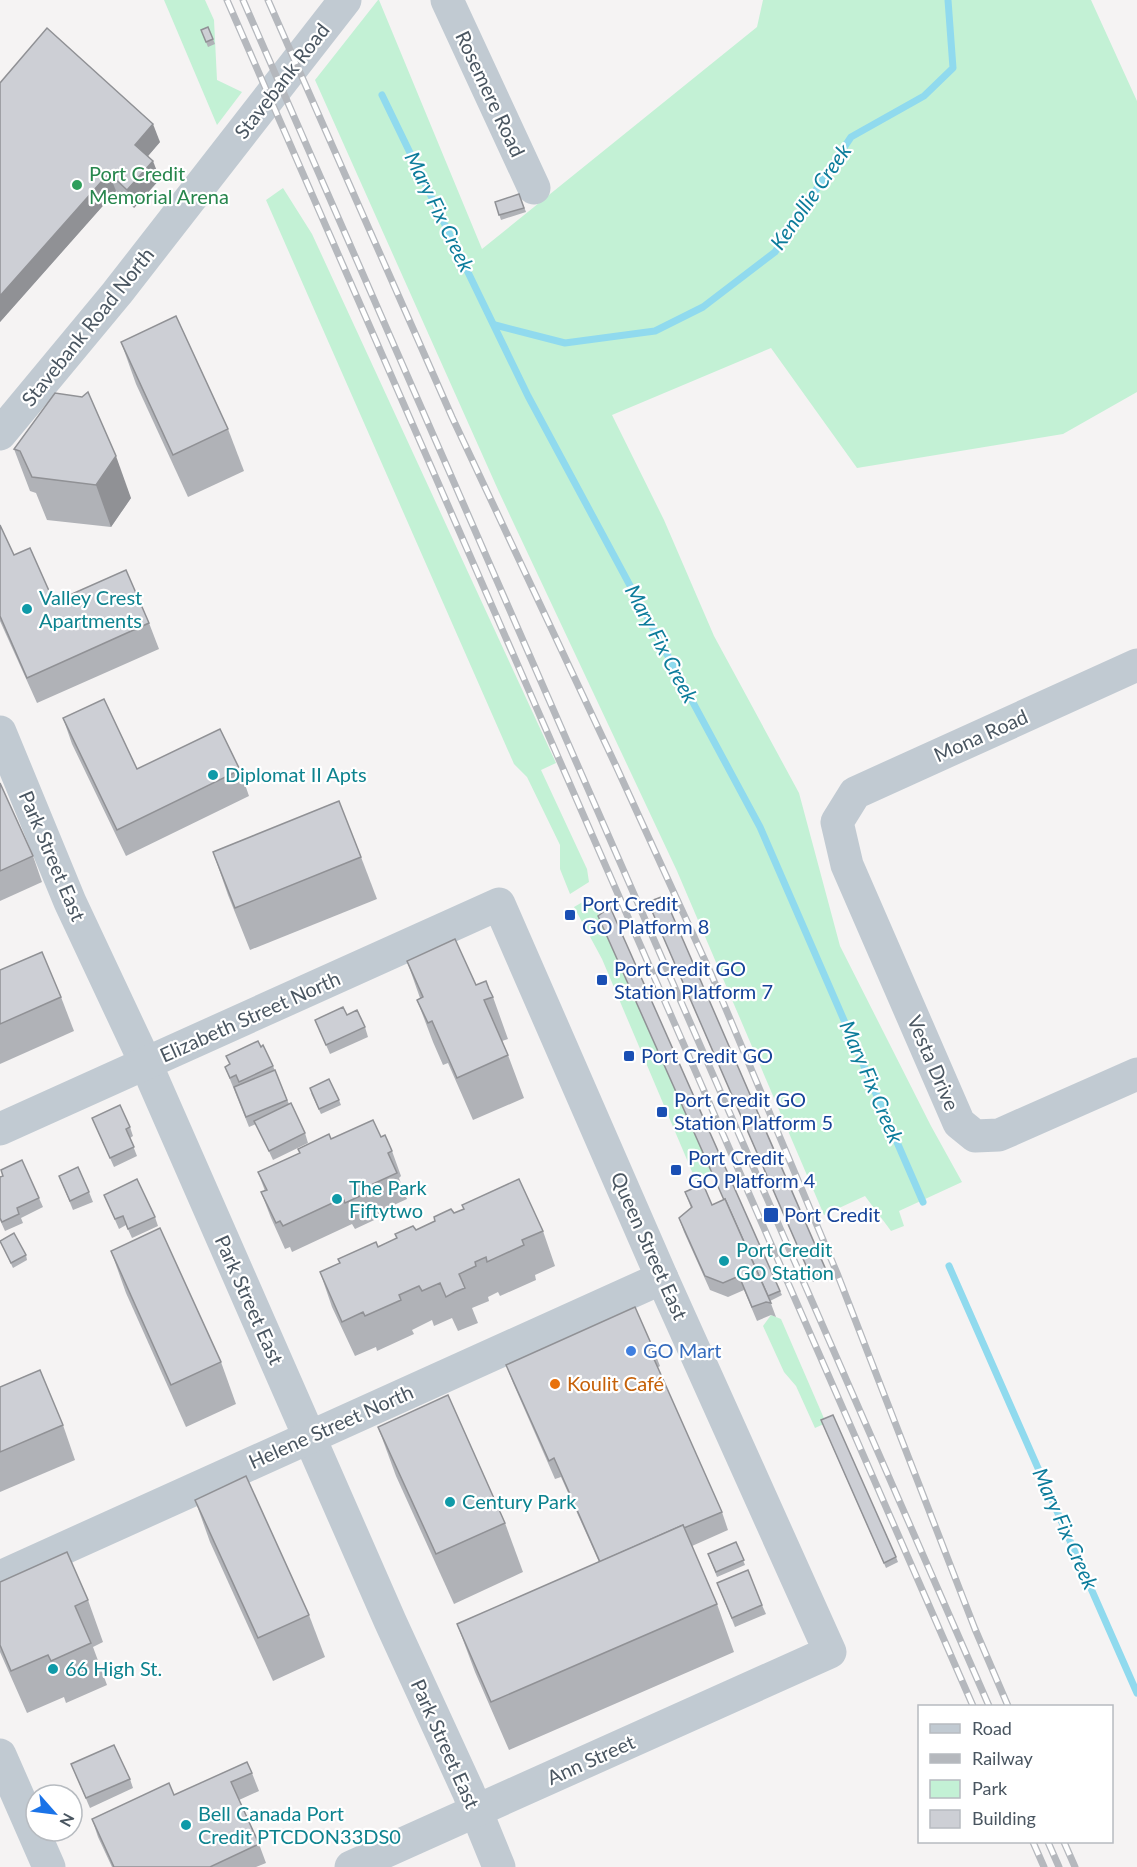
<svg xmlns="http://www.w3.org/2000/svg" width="1137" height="1867" font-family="Lato,sans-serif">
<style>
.green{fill:#c3f1d5}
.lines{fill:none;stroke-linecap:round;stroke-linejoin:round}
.stream{stroke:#90daee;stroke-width:7}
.minor{stroke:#c1cad2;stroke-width:33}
.rail-casing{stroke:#b5b8bd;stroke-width:7}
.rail{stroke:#fff;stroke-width:4.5;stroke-dasharray:14;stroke-linecap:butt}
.wall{fill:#b0b2b7}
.shaded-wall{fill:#909195}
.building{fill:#cdcfd5;stroke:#909195;stroke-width:1.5}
.leisure-dot{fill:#2e9e5b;stroke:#fff;stroke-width:2}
.culture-dot{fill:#0f9aa8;stroke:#fff;stroke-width:2}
.transit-dot{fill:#1a4fb4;stroke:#fff;stroke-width:2}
.shop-dot{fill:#3f7fe0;stroke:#fff;stroke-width:2}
.food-dot{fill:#e8710a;stroke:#fff;stroke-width:2}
.labels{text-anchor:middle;stroke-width:4.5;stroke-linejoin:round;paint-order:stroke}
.street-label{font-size:20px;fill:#4a5661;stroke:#fff}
.leisure-label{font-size:20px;fill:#27864d;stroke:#fff;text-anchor:start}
.culture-label{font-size:20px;fill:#0d838f;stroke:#fff;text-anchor:start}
.transit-label{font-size:20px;fill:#164399;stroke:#fff;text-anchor:start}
.shop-label{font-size:20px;fill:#366cbe;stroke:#fff;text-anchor:start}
.food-label{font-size:20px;fill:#c56008;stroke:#fff;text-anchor:start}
.water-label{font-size:21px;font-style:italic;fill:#0c7c9b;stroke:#fff}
</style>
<rect width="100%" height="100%" fill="#f5f3f3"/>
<g class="green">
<polygon points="164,0 205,0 214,20 217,80 242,92 217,125"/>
<polygon points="378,0 379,0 482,249 757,27 763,0 1091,0 1137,101 1137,392 1063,434 857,468 771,348 612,415 664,520 714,636 799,793 840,946 931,1126 962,1182 899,1211 904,1226 891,1231 865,1196 824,1215 677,871 499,492 315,80"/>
<polygon points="283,188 312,234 556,763 541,770 587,869 589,882 570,894 560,869 560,845 527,777 514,764 266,200"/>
<polygon points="593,896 600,921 713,1174 696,1181 602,959 574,907"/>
<polygon points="771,1315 781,1319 826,1423 815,1428 796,1386 784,1372 763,1326"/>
</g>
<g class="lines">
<g class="stream">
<polyline points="382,95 528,396 760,827 923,1202"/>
<polyline points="495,325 565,343 655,331 703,307 775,252 851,137 924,96 953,68 948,0"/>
<polyline points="949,1266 1137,1693"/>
</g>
<g class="minor">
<polyline points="447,0 534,188"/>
<polyline points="0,434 117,293 345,0"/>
<polyline points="1137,665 855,793 837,822 847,865 959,1123 975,1136 999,1135 1137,1074"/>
<polyline points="0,732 70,902 146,1064 390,1621 468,1791 499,1867"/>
<polyline points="0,1129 499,904 662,1278 830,1652 351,1867"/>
<polyline points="0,1577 662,1278"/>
<polyline points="0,1755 49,1867"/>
</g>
<g class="rail-casing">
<g id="rail">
<polyline points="227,0 973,1706"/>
<polyline points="243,0 989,1706"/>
<polyline points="268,0 452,417 616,766 712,976 837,1273 975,1629 1008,1706"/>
<polyline points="1033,1842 1044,1867"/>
<polyline points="1048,1842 1059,1867"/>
<polyline points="1064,1842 1075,1867"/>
</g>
</g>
<use href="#rail" class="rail"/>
</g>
<g class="wall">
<polygon points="208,27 215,44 208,47 201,30"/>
<polygon points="0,83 160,142 148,156 160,179 134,208 116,191 0,322"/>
<polygon points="519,194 526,212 501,220 495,202"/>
<polygon points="121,342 228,429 244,471 188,497 136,384"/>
<polygon points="14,449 131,498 111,527 47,520 36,493 30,491"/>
<polygon points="0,525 14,555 54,602 149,623 159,649 37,703 0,621"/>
<polygon points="63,718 137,769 240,770 249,796 126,856 72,744"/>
<polygon points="0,783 33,856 42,882 0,901"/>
<polygon points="213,852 361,857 377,899 250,950 228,895"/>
<polygon points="664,896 827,1275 813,1282 650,907"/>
<polygon points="407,961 476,985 493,997 508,1039 502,1041 508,1055 524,1098 473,1120 448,1063 443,1065 433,1042 417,1000 420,998"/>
<polygon points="0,970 61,997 74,1031 0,1064"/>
<polygon points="347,1015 365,1027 368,1037 330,1054 315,1020"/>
<polygon points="261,1047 273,1066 289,1104 305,1133 308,1143 273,1160 256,1124 249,1127 225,1067 230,1065 226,1056"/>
<polygon points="311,1093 339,1100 341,1105 321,1114"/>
<polygon points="92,1118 130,1127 133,1136 130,1138 137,1156 114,1167"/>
<polygon points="381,1137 392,1151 401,1176 399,1178 407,1199 383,1210 385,1215 355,1229 352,1224 292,1252 290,1247 285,1249 271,1218 261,1192 265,1191 258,1172 331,1139"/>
<polygon points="1,1170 39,1198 43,1207 21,1218 23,1223 5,1231 0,1220 0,1177 3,1176"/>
<polygon points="59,1176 89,1192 93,1202 73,1210"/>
<polygon points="685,1192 712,1205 724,1200 780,1291 782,1295 770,1301 776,1317 771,1315 757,1321 744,1290 728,1297 710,1290 684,1232 679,1218 691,1208"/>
<polygon points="104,1195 155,1217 158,1226 132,1238 126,1225 119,1229"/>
<polygon points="454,1213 543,1231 555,1266 535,1275 536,1280 500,1296 498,1292 488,1297 489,1301 472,1308 478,1323 458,1331 452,1318 434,1326 432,1320 412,1330 414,1334 377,1351 376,1347 355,1356 332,1307 320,1272"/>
<polygon points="0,1241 26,1255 27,1260 13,1268"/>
<polygon points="111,1251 221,1362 236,1404 186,1427 126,1293"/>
<polygon points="653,1348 660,1366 657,1368 722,1512 728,1530 692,1546 717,1604 734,1652 509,1750 475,1672 457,1624 599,1562 561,1477 555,1479 513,1383 506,1365"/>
<polygon points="0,1387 63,1425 75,1460 0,1492"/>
<polygon points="823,1425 896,1557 898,1562 886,1568"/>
<polygon points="378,1427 505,1523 523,1572 454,1604 396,1476"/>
<polygon points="195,1500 309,1615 325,1657 273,1681 210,1542"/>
<polygon points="736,1542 745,1565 717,1577 708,1554"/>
<polygon points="0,1582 88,1600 103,1642 93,1647 107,1685 66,1703 64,1697 27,1713 0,1652"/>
<polygon points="717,1583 762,1605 766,1614 735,1627"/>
<polygon points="71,1764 130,1779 133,1788 90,1808"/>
<polygon points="252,1773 259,1791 239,1800 259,1844 266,1863 256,1867 112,1867 98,1837 92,1819"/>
</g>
<g class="shaded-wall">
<polygon points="153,124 160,142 142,163 135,145"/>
<polygon points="153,161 160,179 134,208 127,190"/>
<polygon points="109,173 116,191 0,322 0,296"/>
<polygon points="116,456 131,498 111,527 96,485"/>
</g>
<g class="building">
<polygon points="208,27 213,39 206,42 201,30"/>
<polygon points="47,28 153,124 135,145 153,161 127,190 109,173 0,296 0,83"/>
<polygon points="519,194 524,208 499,215 495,202"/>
<polygon points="176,316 228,429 173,455 121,342"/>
<polygon points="88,392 116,456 96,485 32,477 20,451 14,449 55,393 82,397"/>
<polygon points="0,525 14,555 30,548 54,602 126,570 149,623 27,678 0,616"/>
<polygon points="104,699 137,769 220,729 240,770 117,830 63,718"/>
<polygon points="0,783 33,856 0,871"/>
<polygon points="339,801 361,857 235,908 213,852"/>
<polygon points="664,896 826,1270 811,1277 648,902"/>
<polygon points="610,907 780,1291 768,1296 725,1199 724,1200 598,916"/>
<polygon points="455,939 476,985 486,981 489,989 493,997 484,1000 508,1055 457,1078 432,1021 428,1023 417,1000 423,997 407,961"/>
<polygon points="42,952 61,997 0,1024 0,970"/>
<polygon points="343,1007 347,1015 357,1010 365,1027 326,1045 315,1020"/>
<polygon points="258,1041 261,1047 263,1045 273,1066 239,1082 236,1075 230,1078 225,1067 230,1064 226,1056"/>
<polygon points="275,1070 287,1100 246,1117 234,1087"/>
<polygon points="329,1079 339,1100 319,1109 310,1088"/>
<polygon points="291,1103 305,1133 269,1151 254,1121"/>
<polygon points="120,1105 130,1127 126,1129 134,1147 110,1158 92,1118"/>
<polygon points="373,1120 381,1137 385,1135 392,1151 388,1153 397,1173 373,1184 375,1189 345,1203 343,1198 283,1226 280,1221 276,1223 261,1192 267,1190 258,1172 300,1153 298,1149 329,1134 331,1139"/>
<polygon points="22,1160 39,1198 17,1208 19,1214 2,1222 0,1218 0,1177 3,1176 1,1170"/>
<polygon points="78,1167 89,1192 70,1201 59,1176"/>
<polygon points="137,1179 155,1217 128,1229 123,1216 115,1219 104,1195"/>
<polygon points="519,1179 543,1231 522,1240 524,1245 487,1262 486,1257 475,1262 476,1266 459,1274 465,1288 455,1292 446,1297 440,1283 422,1291 419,1286 399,1295 401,1300 365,1316 363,1312 342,1322 320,1272 340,1263 338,1259 376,1242 378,1247 397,1238 395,1234 413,1226 416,1230 435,1221 434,1217 451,1209 454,1213 464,1209 462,1205"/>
<polygon points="703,1184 712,1205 725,1199 771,1303 766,1302 752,1307 739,1276 723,1283 705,1276 679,1218 692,1207 685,1192"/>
<polygon points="160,1228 221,1362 171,1385 111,1251"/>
<polygon points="14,1233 26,1255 11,1263 0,1241"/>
<polygon points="635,1307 653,1348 650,1350 722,1512 684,1528 683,1525 600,1562 554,1458 549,1461 506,1365"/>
<polygon points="40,1370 63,1425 0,1452 0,1387"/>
<polygon points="448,1395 505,1523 436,1554 378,1427"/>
<polygon points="833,1415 896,1557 884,1563 821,1420"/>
<polygon points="246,1476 309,1615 258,1638 195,1500"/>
<polygon points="683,1525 717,1604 491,1702 457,1624"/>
<polygon points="736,1542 744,1560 716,1572 708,1554"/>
<polygon points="67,1552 88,1600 75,1606 91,1643 51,1661 48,1655 11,1671 0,1645 0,1582"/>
<polygon points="748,1570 762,1605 732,1618 717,1583"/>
<polygon points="114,1745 130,1779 86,1798 71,1764"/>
<polygon points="247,1762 252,1773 231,1782 259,1844 210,1867 114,1867 92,1819 169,1783 174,1795"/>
</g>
<circle class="leisure-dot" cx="77" cy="185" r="6"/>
<g class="culture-dot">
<circle cx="27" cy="609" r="6"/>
<circle cx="213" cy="775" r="6"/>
<circle cx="337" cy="1199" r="6"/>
<circle cx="724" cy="1261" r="6"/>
<circle cx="450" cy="1502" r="6"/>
<circle cx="53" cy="1669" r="6"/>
<circle cx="186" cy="1825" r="6"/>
</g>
<g class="transit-dot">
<rect x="564" y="909" width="12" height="12" rx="3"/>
<rect x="596" y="974" width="12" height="12" rx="3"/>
<rect x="623" y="1050" width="12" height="12" rx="3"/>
<rect x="656" y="1106" width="12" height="12" rx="3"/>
<rect x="670" y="1164" width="12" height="12" rx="3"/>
<rect x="763" y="1207" width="16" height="16" rx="3"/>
</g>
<circle class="shop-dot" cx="631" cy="1351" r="6"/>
<circle class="food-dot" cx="555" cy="1384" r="6"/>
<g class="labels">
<g class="street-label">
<text transform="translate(282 81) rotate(-52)" y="7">Stavebank Road</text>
<text transform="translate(490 94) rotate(65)" y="7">Rosemere Road</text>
<text transform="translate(88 327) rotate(-51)" y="7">Stavebank Road North</text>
<text transform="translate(981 736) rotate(-24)" y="7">Mona Road</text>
<text transform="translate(52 856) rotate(67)" y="7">Park Street East</text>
<text transform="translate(250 1017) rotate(-24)" y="7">Elizabeth Street North</text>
<text transform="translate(933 1063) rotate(67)" y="7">Vesta Drive</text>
<text transform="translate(649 1246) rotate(66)" y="7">Queen Street East</text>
<text transform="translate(249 1300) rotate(66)" y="7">Park Street East</text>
<text transform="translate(331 1427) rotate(-24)" y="7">Helene Street North</text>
<text transform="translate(445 1744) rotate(66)" y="7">Park Street East</text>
<text transform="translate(591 1760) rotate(-24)" y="7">Ann Street</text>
</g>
<g class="leisure-label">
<text x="89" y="181">Port Credit<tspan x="89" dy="23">Memorial Arena</tspan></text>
</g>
<g class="culture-label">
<text x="39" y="605">Valley Crest<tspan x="39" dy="23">Apartments</tspan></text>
<text x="225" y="782">Diplomat II Apts</text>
<text x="349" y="1195">The Park<tspan x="349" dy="23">Fiftytwo</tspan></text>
<text x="736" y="1257">Port Credit<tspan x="736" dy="23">GO Station</tspan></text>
<text x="462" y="1509">Century Park</text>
<text x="65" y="1676">66 High St.</text>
<text x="198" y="1821">Bell Canada Port<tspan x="198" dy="23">Credit PTCDON33DS0</tspan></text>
</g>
<g class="transit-label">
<text x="582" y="911">Port Credit<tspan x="582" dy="23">GO Platform 8</tspan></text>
<text x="614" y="976">Port Credit GO<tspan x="614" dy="23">Station Platform 7</tspan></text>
<text x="641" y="1063">Port Credit GO</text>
<text x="674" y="1107">Port Credit GO<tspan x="674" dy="23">Station Platform 5</tspan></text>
<text x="688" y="1165">Port Credit<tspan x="688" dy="23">GO Platform 4</tspan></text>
<text x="784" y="1222">Port Credit</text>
</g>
<g class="shop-label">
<text x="643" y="1358">GO Mart</text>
</g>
<g class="food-label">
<text x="567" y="1391">Koulit Café</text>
</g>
<g class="water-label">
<text transform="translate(811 197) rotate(-55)" y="7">Kenollie Creek</text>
<text transform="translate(439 212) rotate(64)" y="7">Mary Fix Creek</text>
<text transform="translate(661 644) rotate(62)" y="7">Mary Fix Creek</text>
<text transform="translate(871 1082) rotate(67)" y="7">Mary Fix Creek</text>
<text transform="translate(1065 1529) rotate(66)" y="7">Mary Fix Creek</text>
</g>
</g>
<rect x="918" y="1705" width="195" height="138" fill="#ffffff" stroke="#b7bbc0" stroke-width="1.5"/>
<rect x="930" y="1724" width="30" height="9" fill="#c1cad2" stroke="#b7bbc0" stroke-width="1.5"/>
<text x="972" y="1735" font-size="18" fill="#4a5661">Road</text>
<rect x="930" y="1754" width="30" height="9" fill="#b5b8bd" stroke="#b7bbc0" stroke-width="1.5"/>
<text x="972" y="1765" font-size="18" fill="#4a5661">Railway</text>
<rect x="930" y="1780" width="30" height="18" fill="#c3f1d5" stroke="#b7bbc0" stroke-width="1.5"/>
<text x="972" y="1795" font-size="18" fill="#4a5661">Park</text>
<rect x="930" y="1810" width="30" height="18" fill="#cdcfd5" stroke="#b7bbc0" stroke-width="1.5"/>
<text x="972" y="1825" font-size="18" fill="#4a5661">Building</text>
<g transform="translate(54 1813) rotate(118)"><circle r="28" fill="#ffffff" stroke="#b7bbc0" stroke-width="1.5"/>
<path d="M0-4.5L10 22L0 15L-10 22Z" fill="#1a73e8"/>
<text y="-9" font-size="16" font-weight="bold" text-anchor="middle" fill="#4a5661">N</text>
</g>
</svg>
